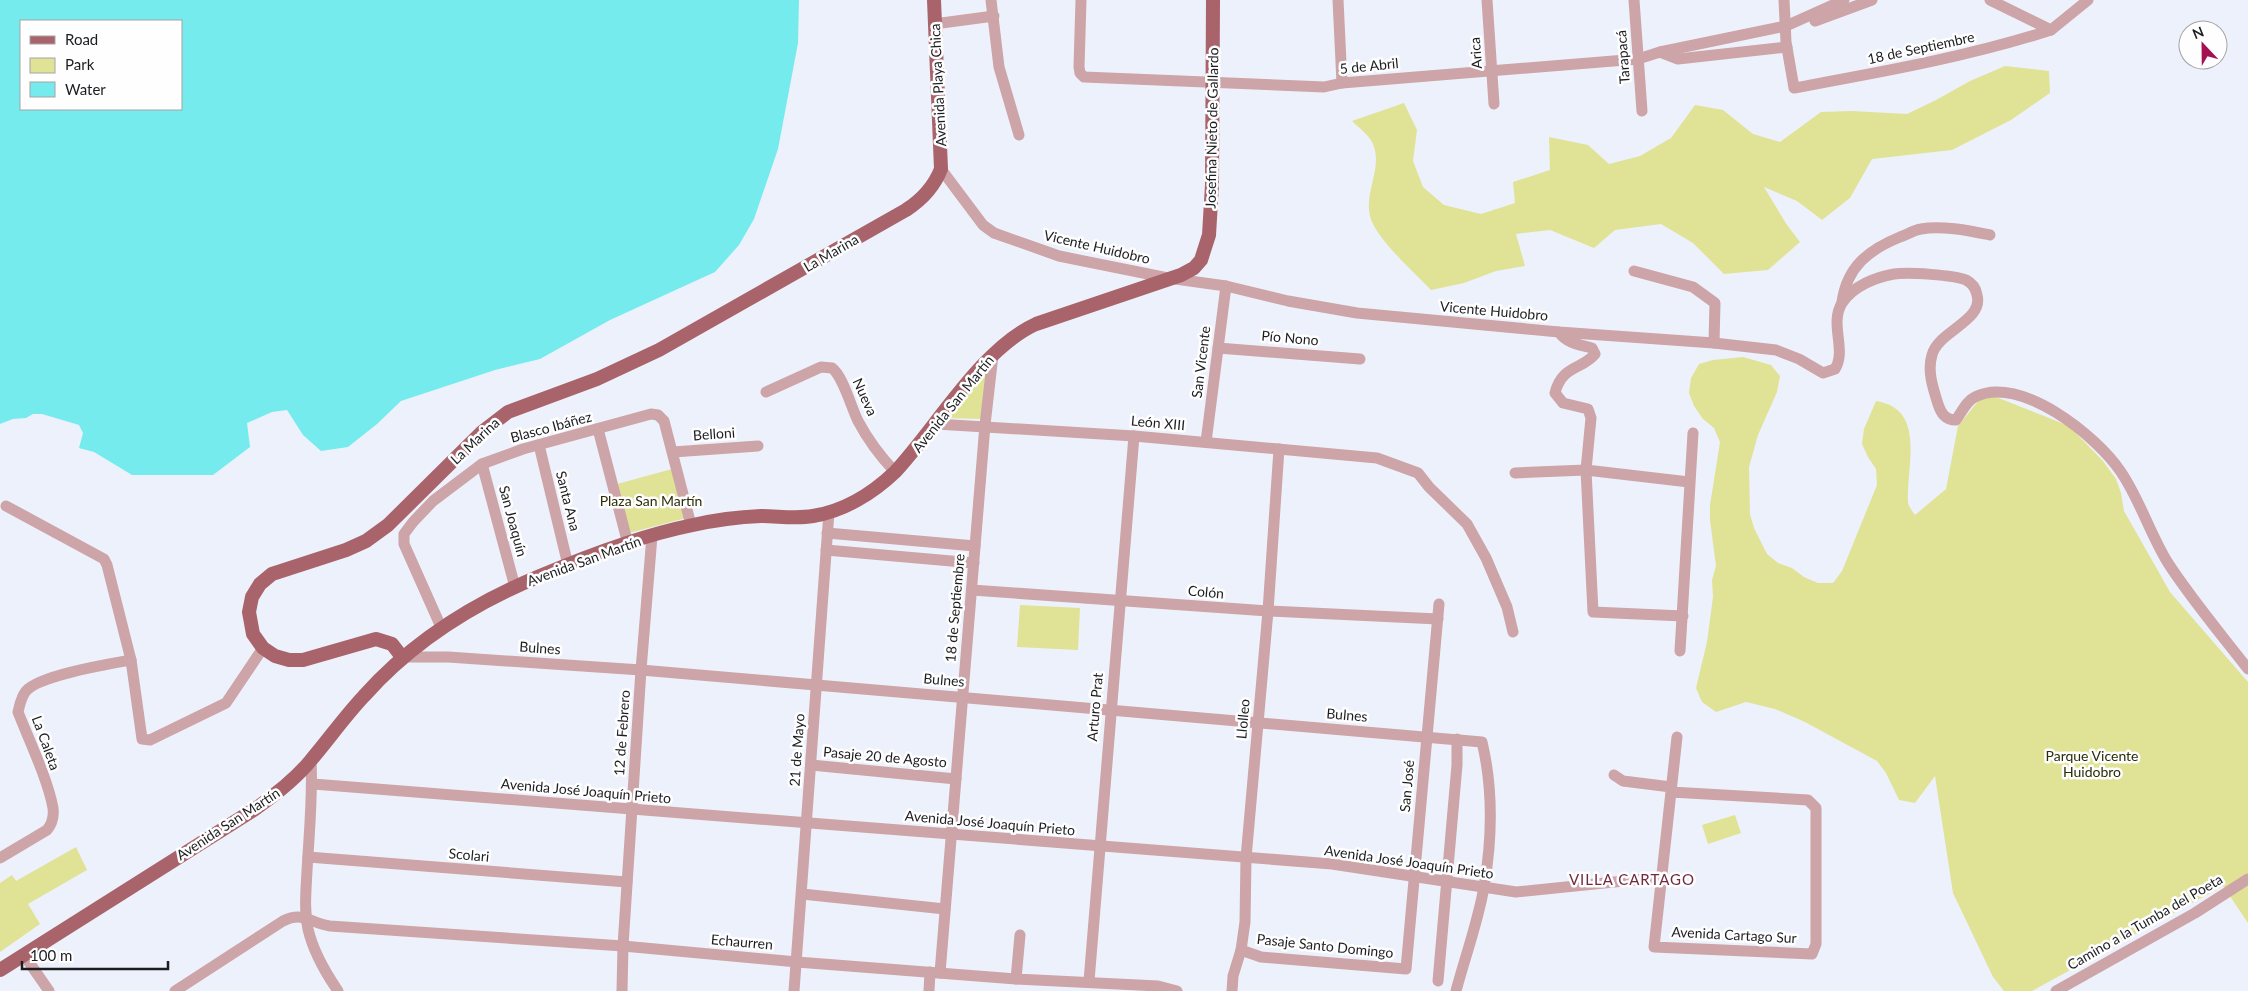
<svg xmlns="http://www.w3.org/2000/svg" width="2248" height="991" font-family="Lato,sans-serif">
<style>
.green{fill:#e0e396}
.water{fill:#75ebed;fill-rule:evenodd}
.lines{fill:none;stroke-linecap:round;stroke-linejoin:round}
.minor{stroke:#cda4a7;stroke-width:11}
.major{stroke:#a9636a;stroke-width:14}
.labels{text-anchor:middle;stroke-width:5;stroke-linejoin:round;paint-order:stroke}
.street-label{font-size:14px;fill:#1c1d21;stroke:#fefefe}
.park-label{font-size:14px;fill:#2c2d08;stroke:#fefefe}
.neighbourhood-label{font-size:15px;letter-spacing:1px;fill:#702b41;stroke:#fefefe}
</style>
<rect width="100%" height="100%" fill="#edf1fb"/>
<g class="green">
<path d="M2005,66L2049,71L2050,93L2011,120L1952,150L1872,159L1850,198L1822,220L1797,201L1764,187L1787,225L1800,242L1768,270L1724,274L1693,243L1661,224L1615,230L1594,248L1550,230L1516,234L1525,266L1496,271L1464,283L1431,290C1415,273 1375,238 1370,216C1364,192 1383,168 1373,144C1370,136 1358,127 1352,121L1404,103L1417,130L1413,161L1423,187L1444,205L1481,214L1515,203L1513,182L1550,170L1549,137L1588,145L1609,164L1640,156L1671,138L1695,105L1723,110L1753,134L1780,142L1821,112L1852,111L1907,114L1936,100L1970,81Z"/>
<path d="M1743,357L1771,365L1780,376L1777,392L1758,435L1749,467L1750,514L1754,528L1767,554L1778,563L1792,568L1804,577L1818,583H1833L1842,571L1877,485L1876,469L1868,457L1862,444L1864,429L1876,401C1927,409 1906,466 1908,502C1908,506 1913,512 1915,515L1946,489L1958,426L1979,400L1991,395L2069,426L2103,461L2116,479L2121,493L2124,511L2170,592L2248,682V923L2223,886L2032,991H2004L1993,977L1953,893L1935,776L1915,803L1899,800L1886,773L1877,761L1805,722L1775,709L1746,702L1716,712L1702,702L1696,688L1707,642L1713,597L1712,580L1716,566L1710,520V505L1720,442L1714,428L1703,419L1694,406L1689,393L1691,378L1699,364L1713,360Z"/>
<polygon points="987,366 981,419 944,418"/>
<polygon points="672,469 686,518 629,533 617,484"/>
<polygon points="1020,605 1080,608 1078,650 1017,647"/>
<polygon points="1735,815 1741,833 1708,844 1702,825"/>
<polygon points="76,847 87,870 28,904 40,924 0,952 0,883 12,875 16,881"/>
</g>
<path class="water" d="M0,0H799L798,43L778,149L754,219L739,245L715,272L610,320L540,359L495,370L401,401L377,424L348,447L321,451L303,435L287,410L272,412L247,423L250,447L213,475H132L94,452L79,448L83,433L79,425L42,414H33L26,418L13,419L0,424ZM21,21H181V109H21Z"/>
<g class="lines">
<g class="minor">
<polyline points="991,0 999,67 1019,135"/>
<polyline points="1081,0 1079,67 1080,73 1084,77 1324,87 1342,83 1638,59 1660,52 1786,26 1844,0"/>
<polyline points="1338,0 1342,83"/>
<polyline points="1487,0 1494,104"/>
<polyline points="1634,0 1642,111"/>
<path d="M1784,0L1786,42L1794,88C1881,72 1967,57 2051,30"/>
<polyline points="1990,0 2051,30 2088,0"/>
<polyline points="1815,21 1872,0"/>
<polyline points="934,24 994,16"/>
<polyline points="1660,52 1678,59 1787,47"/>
<path d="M941,169L983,225L994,233L1059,256L1168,278L1226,286L1288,301L1357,313L1559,332L1714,343L1776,350L1799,359L1823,373L1835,369C1847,350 1829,324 1842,303C1853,286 1876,277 1894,274C1908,272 1954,275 1966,280C1972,283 1976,289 1977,295C1984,321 1938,331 1932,355C1927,371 1933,388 1938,404C1941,413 1945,420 1956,420C1962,412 1966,401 1975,397C2020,374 2097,436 2121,472C2140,500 2150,534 2168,563C2192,600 2221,634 2248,669"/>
<polyline points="1634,271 1693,287 1715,303 1714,343"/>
<path d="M1842,302C1847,267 1868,250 1900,237C1906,235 1914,230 1921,229C1942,225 1970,231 1990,235"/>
<path d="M1559,332C1566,343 1580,345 1592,348L1595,354C1582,370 1562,365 1555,393L1563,403L1588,409L1591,418L1586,470L1593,612L1683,616"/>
<polyline points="1218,348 1360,359"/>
<path d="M766,392L821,367L832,368C843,376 851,407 858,421C868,440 881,457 895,472"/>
<polyline points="936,424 1134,436 1377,458 1418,473 1429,487 1467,524 1486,558 1507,607 1513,632"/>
<polyline points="598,429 628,544"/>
<polyline points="1206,442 1226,286"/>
<polyline points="539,445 568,565"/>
<polyline points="673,452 758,446"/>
<polyline points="482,464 515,587"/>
<polyline points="1515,473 1586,470 1689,482"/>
<polyline points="6,506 104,559 107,565 131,660 142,739 150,740 226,703 263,648"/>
<polyline points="827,533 975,546"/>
<polyline points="826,550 974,563"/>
<polyline points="972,590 1268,611 1438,619"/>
<polyline points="441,627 404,544 404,534 413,522 433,501 482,464 523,449 651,414 658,415 664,421 691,525"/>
<polyline points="1680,651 1693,433"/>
<path d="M402,657H448L641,670L1482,742C1493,788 1492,840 1484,887C1478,922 1465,957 1456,991"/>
<path d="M311,760C313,797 309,834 307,871C306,891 304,910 308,929C313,951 325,972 338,991"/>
<polyline points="811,765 956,779"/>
<polyline points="1614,775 1623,781 1671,787"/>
<polyline points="313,784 1332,864 1516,892 1663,877"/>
<polyline points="1671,792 1808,800 1816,808 1816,944 1812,954 1654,947 1677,737"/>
<polyline points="308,857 627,882"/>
<path d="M0,858L47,830C52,824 54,816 53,808C48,780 29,740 18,712C20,704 21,697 26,691C40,675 109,664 131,660"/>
<polyline points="802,894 945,909"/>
<polyline points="1241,950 1261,957 1406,969 1439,604"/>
<polyline points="24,955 49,991"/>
<polyline points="940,973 985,425 993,355"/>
<polyline points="1016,979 1020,935"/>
<polyline points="1089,981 1134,436"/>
<polyline points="1438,981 1457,765 1457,739"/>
<path d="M175,991L283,921C304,911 310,923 330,926L623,946L797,962L1016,979L1158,986L1177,991"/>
<polyline points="622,991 623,946 641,670 652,536"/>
<polyline points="794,991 829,512"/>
<polyline points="929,991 930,972"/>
<polyline points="1232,991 1233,976 1241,950 1245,922 1246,858 1268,611 1279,449"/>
<polyline points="2056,991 2195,913 2248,879"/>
</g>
<g class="major">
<path d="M402,657L392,644L376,639L303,660H289L275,656L263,648L253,634L249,612L252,597L260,584L272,574L346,550L366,541L388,525L482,432L508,412L597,379L659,350L906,210C923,199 934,187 941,169L934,0"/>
<path d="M0,970L255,809C275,795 295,780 311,760C329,739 345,716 364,696C413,641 472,604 540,576C587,556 643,535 693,525C715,520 738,517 761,516C778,516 796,519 813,516C844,511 873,493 895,472C937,427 981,349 1036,324L1181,275L1194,268L1201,260L1209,235L1212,185L1213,0"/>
</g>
</g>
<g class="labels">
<g class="street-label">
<text transform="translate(1921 48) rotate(-12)" y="5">18 de Septiembre</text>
<text transform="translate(1476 53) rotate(-94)" y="5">Arica</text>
<text transform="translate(1623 57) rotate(-94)" y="5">Tarapacá</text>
<text transform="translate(1369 66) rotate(-6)" y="5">5 de Abril</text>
<text transform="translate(938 85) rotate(-93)" y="5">Avenida Playa Chica</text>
<text transform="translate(1212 128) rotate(-89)" y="5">Josefina Nieto de Gallardo</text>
<text transform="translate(1097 247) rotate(13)" y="5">Vicente Huidobro</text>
<text transform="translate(831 253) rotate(-30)" y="5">La Marina</text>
<text transform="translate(1494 311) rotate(5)" y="5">Vicente Huidobro</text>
<text transform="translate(1290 338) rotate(5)" y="5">Pío Nono</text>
<text transform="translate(1201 362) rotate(-83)" y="5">San Vicente</text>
<text transform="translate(865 397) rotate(66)" y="5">Nueva</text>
<text transform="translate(953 404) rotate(-51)" y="5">Avenida San Martín</text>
<text transform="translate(1158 423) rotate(5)" y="5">León XIII</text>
<text transform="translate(551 427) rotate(-15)" y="5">Blasco Ibáñez</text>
<text transform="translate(714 434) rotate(-4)" y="5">Belloni</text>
<text transform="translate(475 441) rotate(-43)" y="5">La Marina</text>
<text transform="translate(568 501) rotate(76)" y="5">Santa Ana</text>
<text transform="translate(513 521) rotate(75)" y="5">San Joaquín</text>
<text transform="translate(584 561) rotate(-20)" y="5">Avenida San Martín</text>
<text transform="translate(1206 592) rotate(5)" y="5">Colón</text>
<text transform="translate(955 608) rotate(-85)" y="5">18 de Septiembre</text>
<text transform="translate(540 648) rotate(4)" y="5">Bulnes</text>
<text transform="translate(944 680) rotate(5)" y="5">Bulnes</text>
<text transform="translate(1095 707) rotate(-85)" y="5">Arturo Prat</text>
<text transform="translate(1347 715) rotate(5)" y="5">Bulnes</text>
<text transform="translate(1243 719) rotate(-85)" y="5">Llolleo</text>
<text transform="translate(622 733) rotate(-86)" y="5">12 de Febrero</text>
<text transform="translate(46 743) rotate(70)" y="5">La Caleta</text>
<text transform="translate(797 750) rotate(-86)" y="5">21 de Mayo</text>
<text transform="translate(885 757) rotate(5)" y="5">Pasaje 20 de Agosto</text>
<text transform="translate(1407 786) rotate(-85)" y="5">San José</text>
<text transform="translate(586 791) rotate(5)" y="5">Avenida José Joaquín Prieto</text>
<text transform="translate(990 823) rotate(5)" y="5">Avenida José Joaquín Prieto</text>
<text transform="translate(228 824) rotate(-33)" y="5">Avenida San Martín</text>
<text transform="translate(469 855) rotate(5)" y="5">Scolari</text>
<text transform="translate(1409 862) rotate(8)" y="5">Avenida José Joaquín Prieto</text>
<text transform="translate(2145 922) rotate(-30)" y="5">Camino a la Tumba del Poeta</text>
<text transform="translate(1734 935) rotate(3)" y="5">Avenida Cartago Sur</text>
<text transform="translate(742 942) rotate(5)" y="5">Echaurren</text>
<text transform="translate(1325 946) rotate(6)" y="5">Pasaje Santo Domingo</text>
</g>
<g class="park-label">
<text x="651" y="506">Plaza San Martín</text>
<text x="2092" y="761">Parque Vicente<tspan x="2092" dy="16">Huidobro</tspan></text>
</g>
<g class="neighbourhood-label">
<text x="1632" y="885">VILLA CARTAGO</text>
</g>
</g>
<rect x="20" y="20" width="162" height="90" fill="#fefefe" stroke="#a4a4a6"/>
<rect x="30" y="36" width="25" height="8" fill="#a9636a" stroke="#a4a4a6"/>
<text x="65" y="45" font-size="15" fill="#1c1d21">Road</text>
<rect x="30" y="58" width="25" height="15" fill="#e0e396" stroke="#a4a4a6"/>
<text x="65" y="70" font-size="15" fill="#1c1d21">Park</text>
<rect x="30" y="82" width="25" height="15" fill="#75ebed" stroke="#a4a4a6"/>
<text x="65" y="95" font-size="15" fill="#1c1d21">Water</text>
<g transform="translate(2203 45) rotate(338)"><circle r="24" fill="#fefefe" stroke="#a4a4a6"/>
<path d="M0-4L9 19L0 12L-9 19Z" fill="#a41051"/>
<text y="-8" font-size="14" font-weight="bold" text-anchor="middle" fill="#1c1d21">N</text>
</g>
<path d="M22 961v8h146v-8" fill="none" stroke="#1c1d21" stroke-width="2.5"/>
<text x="30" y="961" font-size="15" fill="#1c1d21" stroke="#fefefe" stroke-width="4" paint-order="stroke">100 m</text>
</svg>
